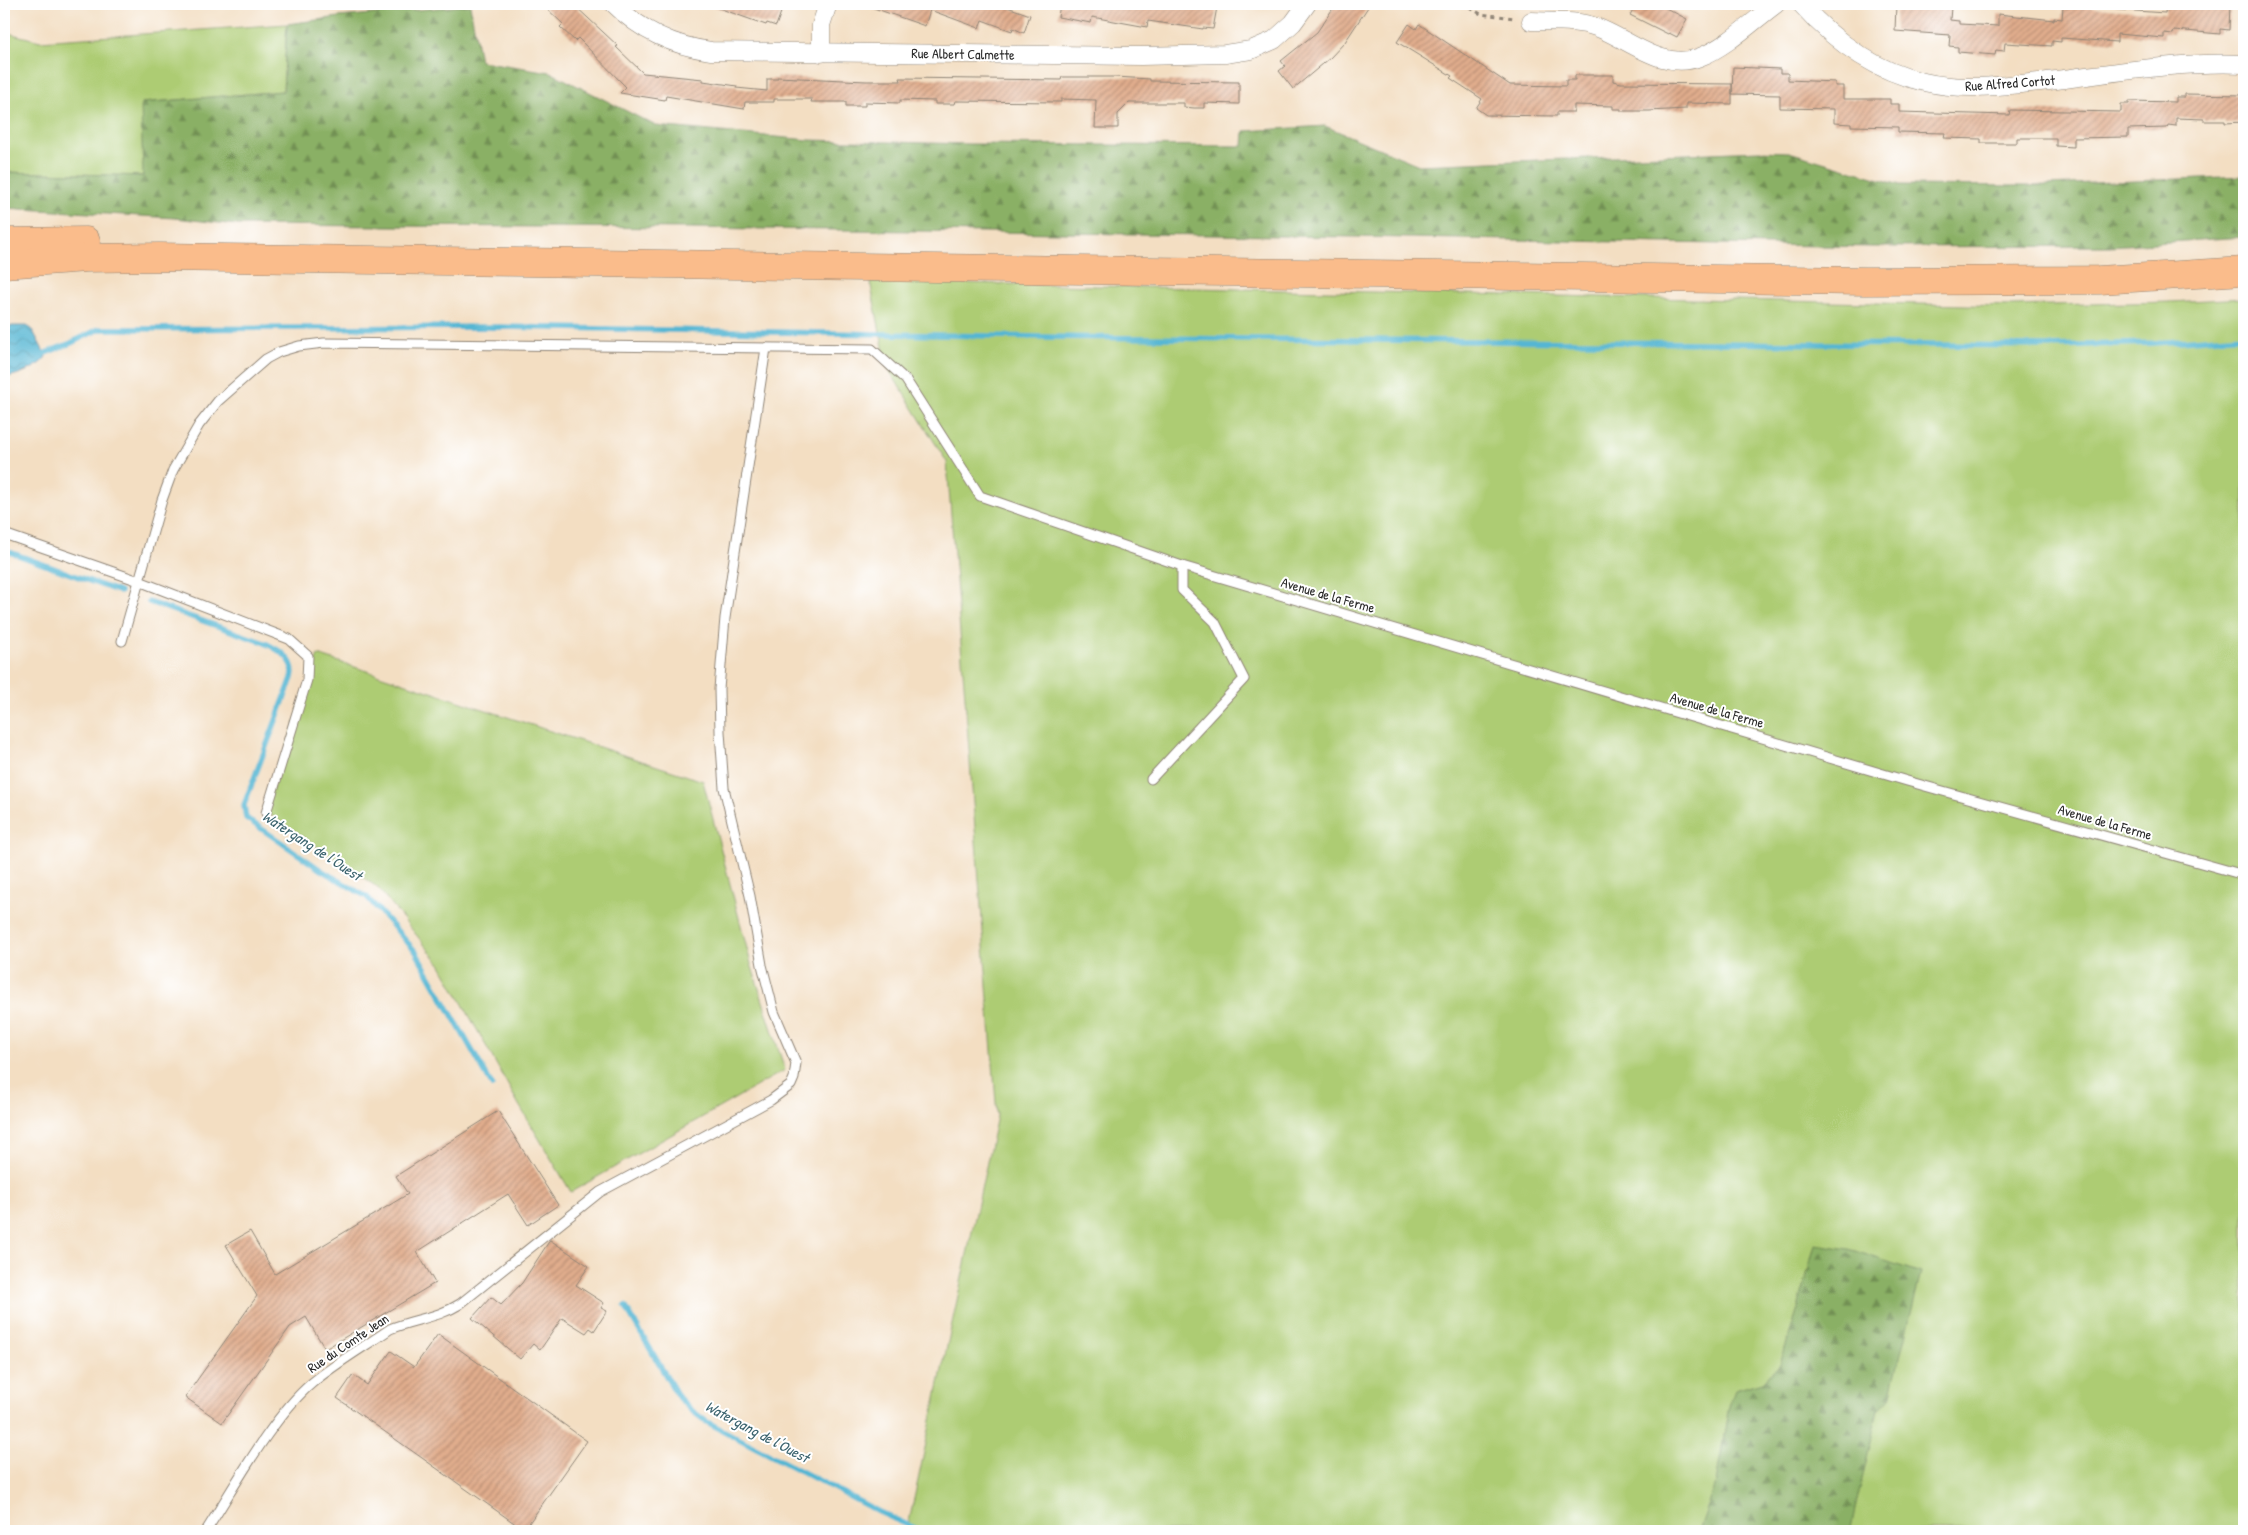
<svg xmlns="http://www.w3.org/2000/svg" width="2248" height="1535" font-family="'Patrick Hand',sans-serif">
<style>
.green{fill:#adcc73;stroke:#6c7c4f}
.forest{fill:url(#forest-firs);stroke:#5a6e48}
.water{fill:url(#water-waves);stroke:#40707f}
.lines{fill:none;stroke-linecap:round;stroke-linejoin:round}
.stream{stroke:#54b6d3;stroke-width:5.5}
.building{fill:url(#building-hatch)}
.lane-casing{stroke:#8f8476;stroke-width:11}
.street-casing{stroke:#8f8476;stroke-width:19}
.primary-casing{stroke:#8f8476;stroke-width:29}
.path{stroke:#8f8476;stroke-width:3;stroke-dasharray:4 4;stroke-linecap:butt}
.lane{stroke:#fff;stroke-width:9}
.street{stroke:#fff;stroke-width:18}
.primary{stroke:#fabc8b;stroke-width:28}
.labels{text-anchor:middle;stroke-width:4;stroke-linejoin:round;paint-order:stroke}
.street-label{font-size:14px;fill:#2b2b2b;stroke:#fff}
.water-label{font-size:15px;font-style:italic;fill:#3b636e;stroke:#fff}
</style>
<defs>
<pattern id="forest-firs" width="22" height="20" patternUnits="userSpaceOnUse" patternTransform="scale(1.25)"><rect width="22" height="20" fill="#8ab065"/><path d="M5 1l3.5 6h-7zM16 11l3.5 6h-7z" fill="#718f53"/></pattern>
<pattern id="water-waves" width="16" height="10" patternUnits="userSpaceOnUse" patternTransform="scale(1.25)"><rect width="16" height="10" fill="#54b6d3"/><path d="M0 5q4-4 8 0t8 0" fill="none" stroke="#4694ab"/></pattern>
<pattern id="building-hatch" width="6" height="6" patternUnits="userSpaceOnUse" patternTransform="scale(1.25)"><rect width="6" height="6" fill="#e1ad8d"/><path d="M-1 1l2-2M0 6l6-6M5 7l2-2" fill="none" stroke="#b78d73"/></pattern>
</defs>
<rect width="100%" height="100%" fill="#fff"/>
<filter id="ink" filterUnits="userSpaceOnUse"><feTurbulence type="fractalNoise" baseFrequency=".02" numOctaves="2"/><feDisplacementMap in="SourceGraphic" scale="10" xChannelSelector="R" yChannelSelector="G"/><feConvolveMatrix kernelMatrix="1 2 1 2 8 2 1 2 1" color-interpolation-filters="sRGB"/></filter>
<filter id="wash" filterUnits="userSpaceOnUse"><feTurbulence type="fractalNoise" baseFrequency=".0096" numOctaves="4" result="noise"/><feDisplacementMap in="SourceGraphic" scale="20" xChannelSelector="R" yChannelSelector="G"/><feGaussianBlur stdDeviation="1.12" result="paint"/><feColorMatrix in="noise" values="0 0 0 0 0 0 0 0 0 0 0 0 0 0 0 0 0 1.4 0 .05"/><feComposite in="paint" operator="in"/></filter>
<g filter="url(#wash)">
<rect width="100%" height="100%" fill="#f3dec2"/>
<g class="green">
<polygon points="287,24 283,91 142,103 144,176 4,172 4,32 40,41"/>
<polygon points="870,281 2011,306 2170,302 2244,298 2244,1531 907,1531 997,1116 947,462 887,367"/>
<polygon points="318,655 703,781 751,964 785,1070 571,1192 519,1105 441,965 377,887 265,811"/>
</g>
<g class="forest">
<polygon points="470,5 480,61 550,72 656,126 809,140 970,144 1243,146 1244,131 1325,126 1419,165 1759,151 1789,152 1900,185 2026,186 2244,176 2244,237 2109,246 1873,247 1357,237 691,228 237,225 175,218 4,208 4,172 143,176 141,103 283,91 287,24 339,17"/>
<polygon points="1815,1244 1849,1249 1921,1273 1890,1397 1878,1410 1850,1531 1699,1531 1716,1483 1729,1406 1735,1390 1763,1382 1780,1364 1799,1305"/>
</g>
<path class="water" d="M4,326H27L33,331L45,354L46,357C37,369 17,375 4,378Z"/>
<g class="lines">
<g class="stream">
<polyline points="38,356 71,343 99,329 500,327 1043,337 2049,346 2154,343 2244,336"/>
<polyline points="4,550 120,592"/>
<path d="M149,602L265,643C279,650 297,659 292,678L244,805L246,818L321,870L367,897L416,952L492,1085"/>
<polyline points="625,1306 679,1398 691,1410 707,1422 879,1512 921,1531"/>
</g>
</g>
<g id="blocks">
<g class="building">
<polygon points="542,4 573,4 618,46 616,47 643,73 703,79 703,81 737,86 736,88 767,91 767,79 777,79 777,77 866,81 901,81 900,78 1061,80 1062,77 1115,77 1150,79 1150,81 1239,82 1239,104 1204,103 1204,108 1194,108 1184,107 1184,103 1129,103 1118,114 1118,128 1095,128 1096,100 1061,99 1061,102 955,101 954,104 935,104 935,101 900,100 900,103 865,102 865,106 846,106 846,102 811,102 812,99 774,99 774,102 745,102 744,109 666,96 665,100 620,93 626,87 578,38 575,41 560,27 563,24"/>
<polygon points="713,4 784,4 776,26 767,23 766,25 713,6"/>
<polygon points="869,4 999,4 1030,15 1024,33 1013,28 1012,31 982,20 979,28 930,10 925,26 868,6"/>
<polygon points="1060,4 1207,4 1207,5 1217,7 1213,29 1203,28 1203,29 1148,21 1147,27 1092,17 1091,23 1058,17"/>
<polygon points="1336,4 1370,4 1345,42 1330,58 1293,89 1279,71 1285,66 1281,61 1317,32"/>
<polygon points="1636,4 1658,4 1687,19 1677,37 1669,33 1668,34 1630,15"/>
<polygon points="1896,4 1951,7 1950,20 1959,21 1959,24 1998,26 1998,14 2054,20 2054,18 2062,19 2063,6 2165,13 2166,4 2230,4 2229,30 2220,29 2220,34 2174,30 2173,34 2164,33 2164,38 2117,34 2117,42 2061,38 2061,42 2052,41 2052,46 2005,43 2004,51 1996,50 1995,55 1958,52 1958,47 1949,46 1950,35 1895,31"/>
<polygon points="1409,24 1416,29 1419,24 1510,85 1566,86 1566,80 1575,80 1575,75 1613,75 1613,81 1621,83 1732,84 1732,104 1686,103 1686,109 1649,111 1621,111 1621,109 1613,109 1613,106 1574,105 1574,112 1557,112 1557,116 1486,115 1476,108 1482,99 1450,78 1452,76 1397,42"/>
<polygon points="1733,67 1780,69 1780,73 1788,73 1788,80 1835,82 1835,86 1843,86 1843,99 1890,99 1890,104 1899,104 1899,112 2009,115 2010,110 2121,112 2121,104 2129,104 2129,101 2176,102 2176,97 2185,97 2185,94 2244,95 2244,122 2225,123 2225,121 2204,121 2204,119 2176,118 2176,126 2168,125 2167,128 2128,129 2128,137 2074,138 2074,147 2056,146 2056,138 2017,138 2017,143 1981,143 1981,139 1944,138 1945,133 1898,132 1898,127 1851,126 1851,124 1834,123 1834,109 1780,108 1780,95 1732,94"/>
<polygon points="498,1111 558,1205 528,1225 508,1194 417,1252 435,1283 325,1349 306,1317 290,1327 222,1423 185,1397 257,1296 226,1245 250,1231 275,1274 408,1194 396,1176"/>
<polygon points="550,1240 589,1266 576,1285 604,1303 601,1308 607,1311 594,1331 590,1328 586,1333 562,1318 540,1350 533,1344 520,1359 472,1318 491,1297 501,1305 522,1283"/>
<polygon points="438,1334 587,1441 524,1530 337,1398 353,1375 367,1385 391,1351 414,1367"/>
</g>
</g>
</g>
<g filter="url(#ink)">
<use href="#blocks" fill-opacity="0" stroke="#8f8476" stroke-width="1"/>
<g class="lines">
<g class="lane-casing">
<g id="lane">
<polyline points="4,534 139,581 289,639 308,656 307,680 266,813"/>
<polyline points="122,641 162,500 173,470 199,425 218,401 266,359 279,352 299,346 324,343 872,349 906,380 980,496 1182,566 1907,781 2244,875"/>
<polyline points="1151,779 1244,679 1215,622 1182,590 1182,566"/>
<path d="M206,1531C235,1486 272,1417 312,1383C336,1363 364,1347 390,1329C414,1319 438,1318 460,1304L600,1192L771,1100L791,1085L794,1078L796,1063L774,1012L762,965L750,896L724,788L720,732L719,689L725,618L766,348"/>
</g>
</g>
<g class="street-casing">
<g id="street">
<path d="M614,4C641,31 673,46 711,51L1141,56L1225,54L1251,50L1274,40L1293,23L1307,4"/>
<path d="M1801,4C1834,41 1874,71 1924,82C1962,91 2001,86 2040,82C2108,74 2177,61 2244,64"/>
<path d="M1531,21C1553,22 1576,20 1596,27C1629,39 1663,72 1700,57C1726,47 1753,21 1776,4"/>
<polyline points="821,53 821,25 828,4"/>
</g>
</g>
<g class="primary-casing">
<g id="primary">
<polyline points="4,242 86,241"/>
<polyline points="4,264 86,258 159,257 1865,281 2099,280 2244,271"/>
</g>
</g>
<polyline class="path" points="1463,4 1481,14 1514,18"/>
<use href="#lane" class="lane"/>
<use href="#street" class="street"/>
<use href="#primary" class="primary"/>
</g>
</g>
<g class="labels">
<g class="street-label">
<text transform="translate(963 54) rotate(1)" y="5">Rue Albert Calmette</text>
<text transform="translate(2010 83) rotate(-4)" y="5">Rue Alfred Cortot</text>
<text transform="translate(1328 595) rotate(16)" y="5">Avenue de la Ferme</text>
<text transform="translate(1717 710) rotate(16)" y="5">Avenue de la Ferme</text>
<text transform="translate(2105 822) rotate(16)" y="5">Avenue de la Ferme</text>
<text transform="translate(348 1343) rotate(-34)" y="5">Rue du Comte Jean</text>
</g>
<g class="water-label">
<text transform="translate(312 846) rotate(33)" y="5">Watergang de l'Ouest</text>
<text transform="translate(757 1432) rotate(28)" y="5">Watergang de l'Ouest</text>
</g>
</g>
<rect width="2248" height="1535" fill="none" stroke="#fff" stroke-width="20"/>
</svg>
